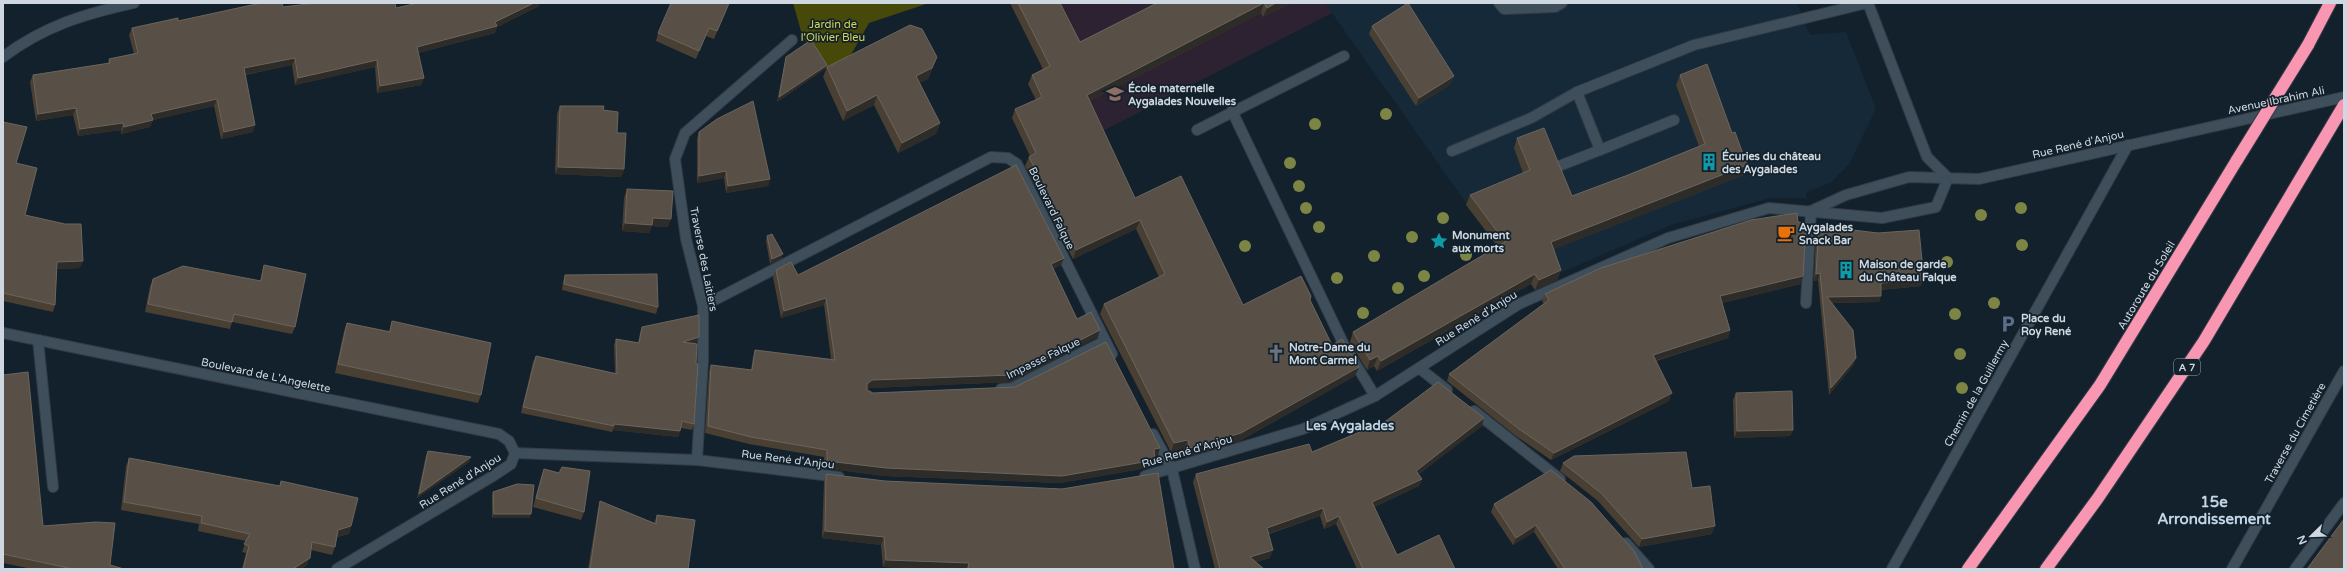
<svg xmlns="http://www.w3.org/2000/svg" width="2347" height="572" font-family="'Varela Round',sans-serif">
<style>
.built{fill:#152939}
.education{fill:#2c2231}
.green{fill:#47490b}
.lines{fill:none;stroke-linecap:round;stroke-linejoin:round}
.minor-casing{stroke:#323b45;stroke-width:12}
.highway-casing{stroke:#323b45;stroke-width:14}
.minor{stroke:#3e4e5b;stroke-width:10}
.highway{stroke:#f996b2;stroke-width:12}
.highway-bridge-casing{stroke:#323b45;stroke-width:14;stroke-linecap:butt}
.highway-bridge{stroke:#f996b2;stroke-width:12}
.tree{fill:#7c8544}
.wall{fill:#4a3f33}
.shaded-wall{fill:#2e2c28}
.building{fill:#585046;stroke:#6b655e}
.labels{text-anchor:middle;stroke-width:3.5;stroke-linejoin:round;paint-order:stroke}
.shield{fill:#13212c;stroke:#97a1aa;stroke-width:1}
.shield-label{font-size:10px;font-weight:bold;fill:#cfd8e0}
.park-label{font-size:11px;fill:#d2d758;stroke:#13212c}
.poi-label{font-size:11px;font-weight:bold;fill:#cfd8e0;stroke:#13212c;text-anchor:start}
.street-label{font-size:11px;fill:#cfd8e0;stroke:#13212c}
.quarter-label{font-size:13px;font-weight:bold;fill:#c3d6e5;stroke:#13212c}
.district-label{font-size:15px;font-weight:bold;fill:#c3d6e5;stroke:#13212c}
</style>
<rect width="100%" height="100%" fill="#13212c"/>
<polygon class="built" points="1325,3 1797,3 1810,35 1846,32 1876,109 1849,164 1831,182 1806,193 1806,198 1771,198 1671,225 1532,285 1524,285"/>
<polygon class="education" points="1010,3 1325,3 1332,13 1087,139 1064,113"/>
<polygon class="green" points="793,3 929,3 869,23 852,53 843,61 825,69 809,44 803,38"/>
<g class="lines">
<g class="minor-casing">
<g id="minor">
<polyline points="1499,3 1504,9 1555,7 1562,3"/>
<polyline points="1868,3 1927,157 1948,178"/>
<path d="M3,57C44,26 84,14 134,3"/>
<polyline points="1577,92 1600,150 1674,120"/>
<polyline points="1232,111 1344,345 1375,396"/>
<polyline points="1197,130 1344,56"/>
<polyline points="1452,151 1531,118 1577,92 1694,45 1867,3"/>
<polyline points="1559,166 1600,150"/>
<polyline points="1811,211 1846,195 1909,177 1979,179 2344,97"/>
<polyline points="1806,303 1811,211"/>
<polyline points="703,306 991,157 1008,158 1017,164 1112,354"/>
<polyline points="3,333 499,434 509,441 515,453"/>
<polyline points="38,340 53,487"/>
<polyline points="1419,368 1447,390"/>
<polyline points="1001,389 1012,388 1105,341"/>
<polyline points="1474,411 1560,479"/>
<polyline points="1153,434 1172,469 1195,569"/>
<polyline points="515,453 697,460 839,477"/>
<polyline points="697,460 703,361 703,306 686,239 675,159 685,133 792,40"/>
<polyline points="1145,476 1303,429 1375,396 1519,304 1668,238 1769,208 1882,218 1936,207 1948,178"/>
<polyline points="1626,543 1649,569"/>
<polyline points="337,569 493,476 511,464 515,453"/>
<polyline points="1892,569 2128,145"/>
<polyline points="2232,569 2344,371"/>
<polyline points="2295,569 2344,503"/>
</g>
</g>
<g class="highway-casing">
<g id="highway">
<polyline points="2308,45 2330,3"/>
<polyline points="1968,569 2100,385 2237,160"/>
<polyline points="2046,569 2098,498 2204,341 2344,105"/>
</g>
</g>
<use href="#minor" class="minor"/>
<use href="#highway" class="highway"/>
<g class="highway-bridge-casing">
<polyline id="highway-bridge" points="2237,160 2308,45"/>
</g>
<use href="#highway-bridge" class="highway-bridge"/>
</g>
<g class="tree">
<circle cx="1386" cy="114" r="6"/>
<circle cx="1315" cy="124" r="6"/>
<circle cx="1290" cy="163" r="6"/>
<circle cx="1299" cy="186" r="6"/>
<circle cx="1306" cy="208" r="6"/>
<circle cx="2021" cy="208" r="6"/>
<circle cx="1981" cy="215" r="6"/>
<circle cx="1443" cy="218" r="6"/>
<circle cx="1319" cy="227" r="6"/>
<circle cx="1412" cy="237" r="6"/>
<circle cx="2022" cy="245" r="6"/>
<circle cx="1245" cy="246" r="6"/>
<circle cx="1466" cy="255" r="6"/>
<circle cx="1374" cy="256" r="6"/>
<circle cx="1947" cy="262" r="6"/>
<circle cx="1424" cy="276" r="6"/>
<circle cx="1337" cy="278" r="6"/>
<circle cx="1398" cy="288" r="6"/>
<circle cx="1994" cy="303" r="6"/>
<circle cx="1363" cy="313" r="6"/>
<circle cx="1955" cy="314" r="6"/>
<circle cx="1960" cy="354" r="6"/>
<circle cx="1962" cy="388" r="6"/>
</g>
<g class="wall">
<polygon points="730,3 714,39 706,36 696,59 656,41 658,33"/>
<polygon points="1010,3 1060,3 1080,42 1157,3 1291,3 1263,17 1261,13 1089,101 1135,198 1243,305 1310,300 1332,345 1355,376 1238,442 1186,457 1184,449 1171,452 1100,314 1104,304 1159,277 1136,229 1073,259 1025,166 1029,157 1030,156 1012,118 1015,109 1036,100 1028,84 1032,75 1043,69"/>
<polygon points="539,6 497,27 495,33 418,53 424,78 421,85 377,93 375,67 295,85 292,65 245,75 253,132 221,139 214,106 153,120 150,127 121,134 121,130 78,136 73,115 36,121 30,82 33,75 108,63 109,59 134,54 129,35 132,28 178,21 283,7 396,8"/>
<polygon points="1372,26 1451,84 1416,106 1369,34"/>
<polygon points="786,57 825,69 777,102"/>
<polygon points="827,67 933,67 928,79 919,83 940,123 936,134 898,153 874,105 843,121 823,77"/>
<polygon points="1680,75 1744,175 1554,249 1561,270 1557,280 1535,290 1531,284 1377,371 1374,366 1367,370 1350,342 1353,332 1498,247 1466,205 1470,195 1523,173 1514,148 1517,138 1572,196 1628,175 1699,146 1676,85"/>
<polygon points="560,106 603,110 624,169 621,177 555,174 557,114"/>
<polygon points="3,122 16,163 25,215 80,268 57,269 55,305 53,312 3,301"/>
<polygon points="699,132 770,179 768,186 726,193 724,178 697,183 697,139"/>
<polygon points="627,189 668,227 652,226 649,233 622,231 624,198"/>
<polygon points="1819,226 1921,286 1881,290 1879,302 1832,303 1854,364 1829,395 1818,280 1814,281 1816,232"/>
<polygon points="767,236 782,258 770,264 766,241"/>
<polygon points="264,265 295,327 292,334 232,322 230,329 145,312 150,286 153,279 260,281 262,272"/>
<polygon points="1061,265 1053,269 1077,319 1098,337 1010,382 870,388 867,389 867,390 873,393 1158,455 1155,456 1153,467 1060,483 884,476 824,468 824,457 749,444 705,433 709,372 711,365 751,370 753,357 755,350 831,359 824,305 781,318 773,277 776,270 798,275"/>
<polygon points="565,275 658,307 656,314 562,290 563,282"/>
<polygon points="1801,284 1722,303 1730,330 1728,338 1656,361 1669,401 1551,460 1516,436 1447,381 1449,374 1544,304 1542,301 1545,294"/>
<polygon points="392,321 481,395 478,403 335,373 344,331 347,323 389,331"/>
<polygon points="642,327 696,343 696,364 694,424 692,430 681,428 678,437 613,430 612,432 521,413 533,362 536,356 615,373 614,345 616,339 638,343 640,333"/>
<polygon points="3,375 43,526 110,565 124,569 32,569 3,563"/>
<polygon points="1736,393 1793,430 1790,436 1734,438 1733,400"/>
<polygon points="1484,418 1482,426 1418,474 1422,479 1419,486 1374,507 1397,555 1455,569 1357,569 1336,524 1324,529 1320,516 1269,534 1270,558 1256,562 1264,569 1215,569 1193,482 1196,474 1312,452"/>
<polygon points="428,451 471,457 469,462 417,498 426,455"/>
<polygon points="129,458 279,486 281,481 351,526 349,534 337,537 335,547 332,555 311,550 307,565 301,569 242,569 246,553 242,552 246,541 198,531 199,524 121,510 126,466"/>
<polygon points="1563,463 1692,488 1712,534 1639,547 1598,501 1560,471"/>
<polygon points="544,469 584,512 581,520 533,507 541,477"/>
<polygon points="826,474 1174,569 943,569 883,567 881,545 822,538 824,482"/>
<polygon points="493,492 531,514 529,518 492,518 492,497"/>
<polygon points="600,501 654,523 657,515 688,569 588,569 598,509"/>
<polygon points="1494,504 1643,569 1558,569 1534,532 1513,545 1491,512"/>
</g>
<g class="shaded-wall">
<polygon points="534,3 540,3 539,6 497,27 495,33 414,54 417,47 495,22"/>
<polygon points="729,3 730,3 714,39 717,31"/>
<polygon points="1264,3 1261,13 1083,104 1087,95"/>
<polygon points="1276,3 1291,3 1263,17 1267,8"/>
<polygon points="709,28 706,36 696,59 699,51"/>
<polygon points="937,57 928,79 912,87 916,76"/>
<polygon points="295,58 292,65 242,75 244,68"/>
<polygon points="377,60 375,67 295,85 298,78"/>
<polygon points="827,65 825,69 777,102 779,97"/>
<polygon points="1454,76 1451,84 1416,106 1419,98"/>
<polygon points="424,78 421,85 377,93 380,86"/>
<polygon points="877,95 874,105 843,121 847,111"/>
<polygon points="217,99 214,106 153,120 150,127 121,134 124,127 151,114"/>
<polygon points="76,108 73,115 36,121 38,114"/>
<polygon points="123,123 121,130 78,136 80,129"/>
<polygon points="940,123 936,134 898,153 902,143"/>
<polygon points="255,125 253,132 221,139 224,132"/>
<polygon points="1747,165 1744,175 1547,252 1551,242"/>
<polygon points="558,167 624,169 621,177 555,174"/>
<polygon points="726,171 724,178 697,183 699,176"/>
<polygon points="770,179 768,186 726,193 728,186"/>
<polygon points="653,218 671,219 668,227 652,226 649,233 622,231 625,223"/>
<polygon points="1140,220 1136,229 1073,259 1076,250"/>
<polygon points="783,254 782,258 770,264 772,259"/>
<polygon points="1064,258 1061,265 1048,271 1051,264"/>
<polygon points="83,261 80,268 54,269 57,262"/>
<polygon points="1561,270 1557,280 1535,290 1539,280"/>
<polygon points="1820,273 1818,280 1814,281 1816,274"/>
<polygon points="1535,274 1531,284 1377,371 1381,361"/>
<polygon points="1803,276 1801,284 1717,304 1720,296"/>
<polygon points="1924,280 1921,286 1879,290 1881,283"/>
<polygon points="1881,296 1879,302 1824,303 1827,297"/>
<polygon points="826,298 824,305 781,318 784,311"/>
<polygon points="1100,330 1098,337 1010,382 870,388 864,391 867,384 872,380"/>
<polygon points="1730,330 1728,338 1650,362 1653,355"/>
<polygon points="699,337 696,343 681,348 683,342"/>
<polygon points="1378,356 1374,366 1367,370 1370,360"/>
<polygon points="1856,358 1854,364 1829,395 1831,388"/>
<polygon points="1359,367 1355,376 1238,442 1186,457 1190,448"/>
<polygon points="1672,393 1669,401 1551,460 1554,453"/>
<polygon points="1484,418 1482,426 1413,479 1416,471"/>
<polygon points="614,424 680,431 678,437 613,430 614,426"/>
<polygon points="1793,430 1790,436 1734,438 1737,431"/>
<polygon points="1188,440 1184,449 1171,452 1174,443"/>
<polygon points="1160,448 1158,455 1151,457 1154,449"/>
<polygon points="471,457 469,462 417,498 419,494"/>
<polygon points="1155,460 1153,467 1060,483 884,476 824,468 827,461"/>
<polygon points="1422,479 1419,486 1369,509 1372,502"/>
<polygon points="1323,508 1320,516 1264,535 1267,528"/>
<polygon points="494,514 531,514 529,518 492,518"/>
<polygon points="1339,516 1336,524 1324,529 1327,522"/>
<polygon points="1536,525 1534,532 1513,545 1516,538"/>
<polygon points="351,526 349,534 336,537 338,530"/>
<polygon points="1715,526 1712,534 1639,547 1642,539"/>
<polygon points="825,531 884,537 881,545 822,538"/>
<polygon points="1273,550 1270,558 1248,564 1250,557"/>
<polygon points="310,558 307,565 301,569 293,569"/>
<polygon points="886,560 969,563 966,569 943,569 883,567"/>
</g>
<g class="building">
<polygon points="261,3 282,3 283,7 316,3 395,3 396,8 418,3 534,3 495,22 497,26 417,47 424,78 380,86 377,60 298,78 295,58 244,68 255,125 224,132 217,99 151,114 153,120 124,127 123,123 80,129 76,108 38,114 33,75 110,63 109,59 138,53 132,28 178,18 178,21"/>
<polygon points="671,3 729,3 717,31 709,28 699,51 658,33"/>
<polygon points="1018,3 1060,3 1080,42 1157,3 1276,3 1267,8 1264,3 1087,95 1135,198 1181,176 1243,305 1301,276 1311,296 1310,300 1332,345 1342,339 1359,367 1241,433 1190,448 1188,440 1174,443 1104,304 1165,274 1140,220 1076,250 1029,157 1036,153 1015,109 1042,97 1032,75 1050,66"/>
<polygon points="1408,3 1454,76 1419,98 1372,26"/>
<polygon points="910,25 922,29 937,57 932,68 916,76 940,123 902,143 877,95 847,111 827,67"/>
<polygon points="811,40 827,65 779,97 786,57"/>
<polygon points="1707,64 1732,133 1735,132 1747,165 1551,242 1561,270 1539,280 1535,274 1381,361 1378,356 1370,360 1353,332 1505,242 1470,195 1530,170 1517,138 1544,128 1572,196 1628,175 1705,144 1680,75"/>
<polygon points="753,101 770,179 728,186 726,171 699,176 699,132 717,119"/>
<polygon points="560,106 604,106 603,110 618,112 617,133 626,133 624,169 558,167"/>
<polygon points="3,122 27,127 16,163 37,168 25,215 65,224 81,224 83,261 57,262 55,305 3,293"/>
<polygon points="1016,165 1064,258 1051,264 1077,319 1091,312 1100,330 1013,375 872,380 867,384 867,390 873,393 1015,387 1106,342 1160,448 1154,449 1155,460 1062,476 886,468 827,461 827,450 751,437 708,426 711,365 752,370 755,350 835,360 826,298 784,311 776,270 791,262 798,275"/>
<polygon points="627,189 673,191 671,219 653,218 652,225 625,223"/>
<polygon points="1797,213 1798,222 1806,223 1803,276 1720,296 1730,330 1653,355 1672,393 1554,453 1519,429 1449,374 1549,300 1545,294 1601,268 1751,220"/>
<polygon points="1819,226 1878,233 1919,230 1924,280 1881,283 1881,296 1827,297 1853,330 1856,358 1831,388 1820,273 1816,274"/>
<polygon points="772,234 783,254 772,259 767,236"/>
<polygon points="264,265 306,274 295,327 234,314 232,322 148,304 153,279 183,266 261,281"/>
<polygon points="657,274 658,307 564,284 565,275"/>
<polygon points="699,315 699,337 683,342 697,344 696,364 698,364 694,424 682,421 680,431 614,424 614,426 523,407 536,356 617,374 616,339 639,343 642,327"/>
<polygon points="392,321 491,343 481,395 338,364 347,323 390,332"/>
<polygon points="28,372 43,526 96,522 115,523 110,565 124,569 73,569 3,554 3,375"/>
<polygon points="1438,382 1484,418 1416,471 1422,479 1372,502 1397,555 1439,535 1455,569 1363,569 1339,516 1327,522 1323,508 1267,528 1273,550 1250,557 1264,569 1220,569 1196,474 1309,444 1312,452 1386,421"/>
<polygon points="1792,391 1793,430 1737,431 1736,393"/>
<polygon points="428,451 471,457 419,494"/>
<polygon points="1686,452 1692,488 1710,486 1715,526 1642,539 1601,493 1563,463 1574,456"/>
<polygon points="129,458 280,486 281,481 358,498 351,526 338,530 335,547 312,542 310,558 293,569 243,569 249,546 244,544 250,534 201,523 202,516 124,502"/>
<polygon points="562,467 590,471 584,512 536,498 544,469 559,473"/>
<polygon points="1551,470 1591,502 1634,551 1643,569 1565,569 1536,525 1516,538 1494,504"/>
<polygon points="1158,473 1174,569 968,569 969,563 886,560 884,537 825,531 826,474 885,481 1062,489"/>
<polygon points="517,484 534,485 531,514 494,514 493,492"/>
<polygon points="600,501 656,524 657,515 695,520 688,569 590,569"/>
<polygon points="2344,519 2344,569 2307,569"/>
</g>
<defs>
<g id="school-bare" transform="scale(1.38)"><path d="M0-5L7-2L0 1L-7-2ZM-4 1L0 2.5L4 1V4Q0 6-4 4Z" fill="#8d6e63" stroke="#13212c" stroke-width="2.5" paint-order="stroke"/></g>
<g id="building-bare" transform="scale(1.38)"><path d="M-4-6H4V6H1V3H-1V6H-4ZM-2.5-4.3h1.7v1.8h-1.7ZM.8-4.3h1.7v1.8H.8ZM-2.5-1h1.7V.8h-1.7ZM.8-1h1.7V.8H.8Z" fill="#0f9aa8" stroke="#13212c" stroke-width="2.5" paint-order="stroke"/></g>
<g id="cafe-bare" transform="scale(1.38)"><path d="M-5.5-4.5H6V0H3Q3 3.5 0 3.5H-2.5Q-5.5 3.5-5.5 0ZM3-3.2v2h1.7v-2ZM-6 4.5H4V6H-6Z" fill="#e8710a" stroke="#13212c" stroke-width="2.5" paint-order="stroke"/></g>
<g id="sight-bare" transform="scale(1.38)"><path d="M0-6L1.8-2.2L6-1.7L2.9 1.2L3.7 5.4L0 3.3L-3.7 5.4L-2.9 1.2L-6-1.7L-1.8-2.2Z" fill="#0f9aa8" stroke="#13212c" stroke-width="2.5" paint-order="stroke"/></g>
<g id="parking-bare" transform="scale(1.38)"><path d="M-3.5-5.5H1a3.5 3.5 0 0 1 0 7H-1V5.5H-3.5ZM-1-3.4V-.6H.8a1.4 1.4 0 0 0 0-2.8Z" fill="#5c6f8a" stroke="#13212c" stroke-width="2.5" paint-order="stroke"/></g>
<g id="church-bare" transform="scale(1.38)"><path d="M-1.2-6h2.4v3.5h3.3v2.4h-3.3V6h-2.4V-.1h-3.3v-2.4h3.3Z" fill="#6b7280" stroke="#13212c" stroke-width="2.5" paint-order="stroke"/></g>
</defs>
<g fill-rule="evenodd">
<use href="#school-bare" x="1115" y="94"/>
<use href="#building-bare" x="1709" y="162"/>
<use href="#cafe-bare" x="1786" y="233"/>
<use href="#sight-bare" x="1439" y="241"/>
<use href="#building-bare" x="1846" y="270"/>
<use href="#parking-bare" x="2008" y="324"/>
<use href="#church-bare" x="1276" y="353"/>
</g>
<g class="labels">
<rect class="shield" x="2174" y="359" width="26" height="16" rx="3"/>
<g class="shield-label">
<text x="2187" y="371">A 7</text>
</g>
<g class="park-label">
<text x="833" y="28">Jardin de<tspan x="833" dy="13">l'Olivier Bleu</tspan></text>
</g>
<g class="poi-label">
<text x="1128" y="92">École maternelle<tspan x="1128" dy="13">Aygalades Nouvelles</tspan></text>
<text x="1722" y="160">Écuries du château<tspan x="1722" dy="13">des Aygalades</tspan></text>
<text x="1799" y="231">Aygalades<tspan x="1799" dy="13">Snack Bar</tspan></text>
<text x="1452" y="239">Monument<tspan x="1452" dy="13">aux morts</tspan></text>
<text x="1859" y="268">Maison de garde<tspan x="1859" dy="13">du Château Falque</tspan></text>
<text x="2021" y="322">Place du<tspan x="2021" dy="13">Roy René</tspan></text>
<text x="1289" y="351">Notre-Dame du<tspan x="1289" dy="13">Mont Carmel</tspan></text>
</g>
<g class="street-label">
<text transform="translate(2276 100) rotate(-12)" y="4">Avenue Ibrahim Ali</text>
<text transform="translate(2078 144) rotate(-13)" y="4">Rue René d'Anjou</text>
<text transform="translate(1052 208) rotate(64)" y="4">Boulevard Falque</text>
<text transform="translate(704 259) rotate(79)" y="4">Traverse des Laitiers</text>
<text transform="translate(2146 285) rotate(-59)" y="4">Autoroute du Soleil</text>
<text transform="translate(1476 318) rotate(-32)" y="4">Rue René d'Anjou</text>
<text transform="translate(1043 358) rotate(-26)" y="4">Impasse Falque</text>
<text transform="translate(266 375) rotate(12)" y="4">Boulevard de L'Angelette</text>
<text transform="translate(1976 393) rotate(-61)" y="4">Chemin de la Guillermy</text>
<text transform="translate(2295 433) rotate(-61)" y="4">Traverse du Cimetière</text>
<text transform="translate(1187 451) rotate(-16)" y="4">Rue René d'Anjou</text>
<text transform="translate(788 459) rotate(7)" y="4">Rue René d'Anjou</text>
<text transform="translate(460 481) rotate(-32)" y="4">Rue René d'Anjou</text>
</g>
<g class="quarter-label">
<text x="1350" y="430">Les Aygalades</text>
</g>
<g class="district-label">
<text x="2214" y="507">15e<tspan x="2214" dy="17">Arrondissement</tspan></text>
</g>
</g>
<rect width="2347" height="572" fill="none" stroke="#cfd8e0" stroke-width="8"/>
<g transform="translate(2311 536) rotate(247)" stroke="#13212c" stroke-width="3" paint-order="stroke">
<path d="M0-3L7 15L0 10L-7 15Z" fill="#cfd8e0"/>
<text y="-6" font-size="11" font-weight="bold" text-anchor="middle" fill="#cfd8e0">N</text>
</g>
</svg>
